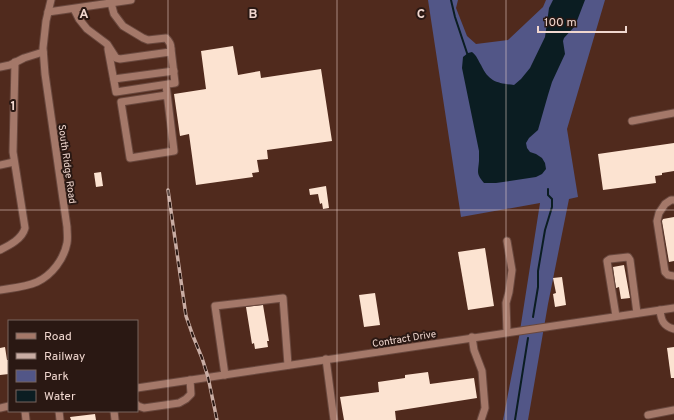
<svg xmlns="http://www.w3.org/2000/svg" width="674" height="420" font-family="Overpass,sans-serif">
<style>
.green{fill:#525687}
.water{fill:#0b1d22}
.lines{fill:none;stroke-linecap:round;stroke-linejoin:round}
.stream{stroke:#0b1d22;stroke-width:2}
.building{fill:#fce3d1}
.minor-casing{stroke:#69483e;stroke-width:9}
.minor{stroke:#a47869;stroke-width:7}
.rail-casing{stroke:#c9ada4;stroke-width:3.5}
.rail{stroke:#2a1813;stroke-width:2;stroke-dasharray:6;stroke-linecap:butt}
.grid{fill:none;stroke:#f0d7cf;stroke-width:1;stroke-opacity:0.55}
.labels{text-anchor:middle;stroke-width:4;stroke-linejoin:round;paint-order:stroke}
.street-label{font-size:10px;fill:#f0d7cf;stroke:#2a1813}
.grid-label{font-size:13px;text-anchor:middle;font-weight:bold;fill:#f0d7cf;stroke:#2a1813;stroke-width:4;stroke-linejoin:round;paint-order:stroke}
</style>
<rect width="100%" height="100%" fill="#502a1d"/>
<polygon class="green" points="428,0 458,0 456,8 467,36 476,44 508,40 543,7 546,0 605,0 567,129 578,197 569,199 548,304 528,420 503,420 519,337 540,203 461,217"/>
<path class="water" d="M553,0H585L575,26L564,38L563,41L565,54L552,82L548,95L538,130L529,138L526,143L527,148L530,152L536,154L542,158L545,163L546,169L542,174L536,177L496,183H484C476,173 478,173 479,161C479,158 479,154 479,151L462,68L463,57L468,53L472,52C477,56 478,60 481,65C489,82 497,83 514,85L521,79L530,68L545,37L549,8Z"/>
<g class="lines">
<g class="stream">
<polyline points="451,0 455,17 468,56"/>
<polyline points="533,317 538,287 538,271 545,230 552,207 552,199 548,195 548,189"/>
<polyline points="515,420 528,338"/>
</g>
</g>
<g class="building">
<polygon points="233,46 238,75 260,71 261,78 321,69 332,141 267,150 268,159 257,160 259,172 252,173 253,177 196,185 189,134 180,136 174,94 206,89 201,51"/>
<polygon points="674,143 674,171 662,173 662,175 655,176 656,183 603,190 598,154"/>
<polygon points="101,172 103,186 96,187 94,173"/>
<polygon points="326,186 329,208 323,209 322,203 320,204 318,194 310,195 309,189"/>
<polygon points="674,217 674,261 669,262 662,221 663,219"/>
<polygon points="485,248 494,306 468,310 458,252"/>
<polygon points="624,265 630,298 621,299 619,287 616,288 613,267"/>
<polygon points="562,277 566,305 555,307 553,294 556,293 553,278"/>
<polygon points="375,293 380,325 364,327 359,295"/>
<polygon points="263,305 269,341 267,341 268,347 255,349 254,343 252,344 246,307"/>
<polygon points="5,347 7,360 9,360 9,374 0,375 0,348"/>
<polygon points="674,347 674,378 671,378 667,348"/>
<polygon points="428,372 430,384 474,378 477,398 395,411 396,420 344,420 340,397 379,392 378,382 405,378 405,375"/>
<polygon points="95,414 96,420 71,420 70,417"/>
</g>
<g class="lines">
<g class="minor-casing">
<g id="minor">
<path d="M74,9L79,19L87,29L107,44L116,58L120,59L170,52C172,47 170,42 166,38L148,40L143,38L123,26L114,14L111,3"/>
<polyline points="48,12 131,0"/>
<polyline points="108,49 116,92 175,83 171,49"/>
<polyline points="0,67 10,65 24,58 43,52"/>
<polyline points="114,79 174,71"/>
<polyline points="166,85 174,151 130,158 121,102 167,95"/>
<polyline points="632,121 674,113"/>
<polyline points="0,165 14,162"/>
<polyline points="674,200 671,200 665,204 659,213 657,221 665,272 668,275 674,276"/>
<path d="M0,250C10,245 22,239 25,228L13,152L15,62"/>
<path d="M0,290C12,288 26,287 37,282C52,275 64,259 67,243C68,238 67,232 67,227L45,74L43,48L46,21L51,0"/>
<path d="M660,310C661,320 663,326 674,329"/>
<polyline points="616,316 607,261 610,259 628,257 630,260 637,313"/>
<polyline points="507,332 506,303 509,292 512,270 507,241"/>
<polyline points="472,337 474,350 482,371 485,408 481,420"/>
<polyline points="326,359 334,420"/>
<polyline points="225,375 215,306 283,298 288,365"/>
<polyline points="137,388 674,308"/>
<polyline points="137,405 138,406 144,408 179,403 186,399 191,394 190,380"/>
<polyline points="0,408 9,406"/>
<polyline points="25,411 26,420"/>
<polyline points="59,411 60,420"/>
<polyline points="114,411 115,420"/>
<polyline points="648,415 674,410"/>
</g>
</g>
<use href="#minor" class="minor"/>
<g class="rail-casing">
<polyline id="rail" points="168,190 186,316 193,336 202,358 208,377 217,420"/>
</g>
<use href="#rail" class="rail"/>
</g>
<path class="grid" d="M168,0V420M337,0V420M506,0V420M0,210H674"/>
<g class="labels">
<g class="street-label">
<text transform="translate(68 164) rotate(82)" y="4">South Ridge Road</text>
<text transform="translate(404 338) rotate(-9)" y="4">Contract Drive</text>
</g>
</g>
<g class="grid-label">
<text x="84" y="18">A</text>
<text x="253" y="18">B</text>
<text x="421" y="18">C</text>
<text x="13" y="110">1</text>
</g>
<rect x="8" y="320" width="130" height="92" fill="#2a1813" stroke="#79645e"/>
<rect x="16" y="333" width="20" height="6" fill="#a47869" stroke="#79645e"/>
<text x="44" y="340" font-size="12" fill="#f0d7cf">Road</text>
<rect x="16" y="353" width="20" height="6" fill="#c9ada4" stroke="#79645e"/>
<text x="44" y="360" font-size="12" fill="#f0d7cf">Railway</text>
<rect x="16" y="370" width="20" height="12" fill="#525687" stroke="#79645e"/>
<text x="44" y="380" font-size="12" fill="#f0d7cf">Park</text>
<rect x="16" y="390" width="20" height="12" fill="#0b1d22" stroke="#79645e"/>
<text x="44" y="400" font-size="12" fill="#f0d7cf">Water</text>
<path d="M538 26v6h88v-6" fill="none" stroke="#f0d7cf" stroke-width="2"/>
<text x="544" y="26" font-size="12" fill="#f0d7cf" stroke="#2a1813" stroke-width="3" paint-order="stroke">100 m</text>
</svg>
